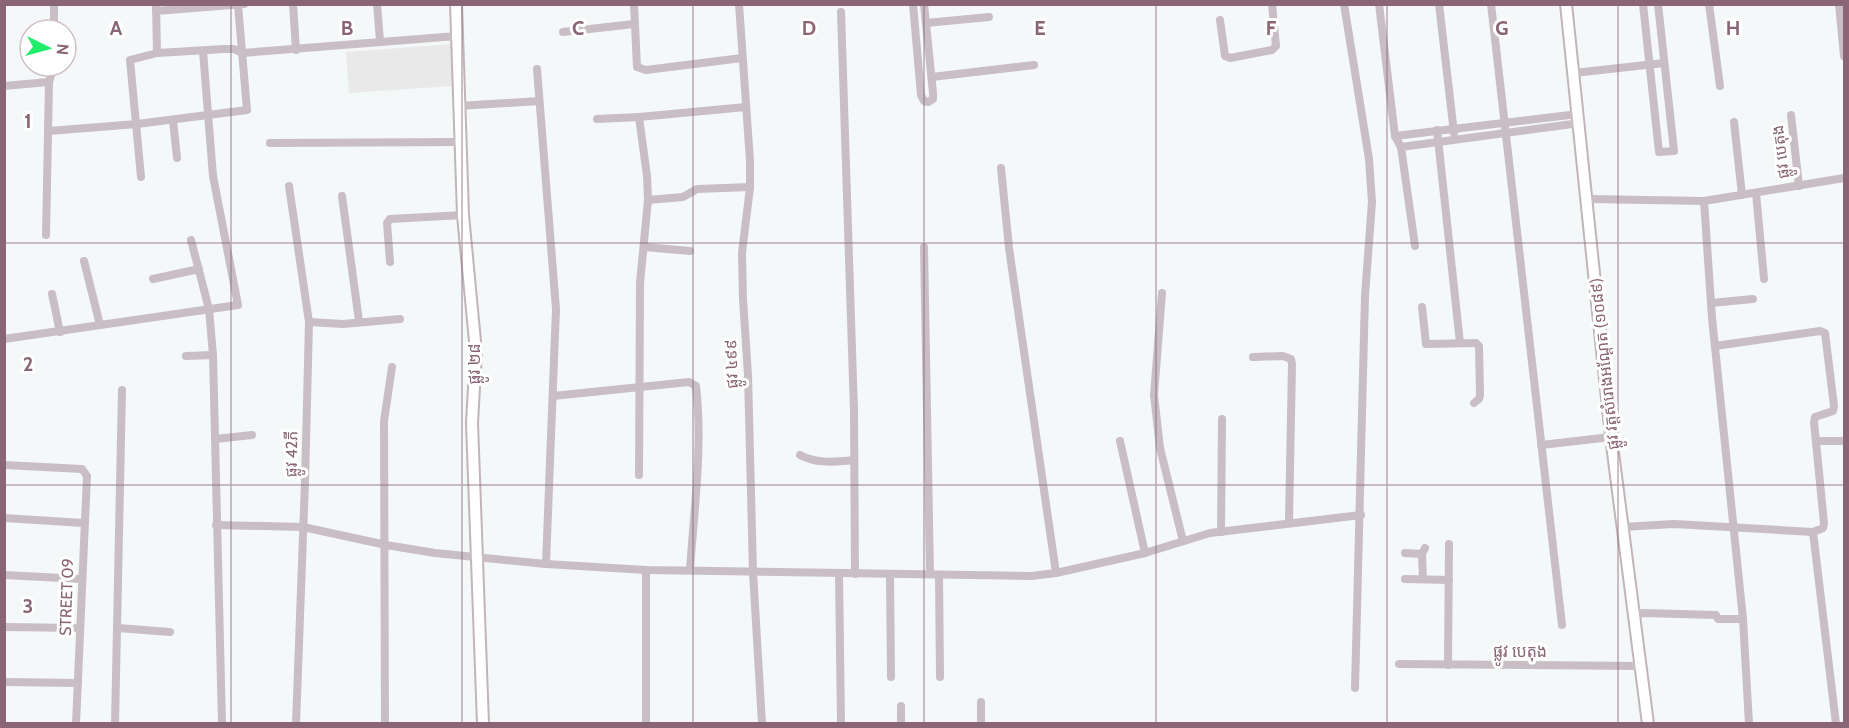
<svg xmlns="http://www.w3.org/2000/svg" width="1849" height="728" font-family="Cabin,'Noto Sans Khmer',sans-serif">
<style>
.built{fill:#e9e9ea}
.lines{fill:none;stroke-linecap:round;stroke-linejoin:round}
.secondary-casing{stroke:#c1b5ba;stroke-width:14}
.street{stroke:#c8bec3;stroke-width:8}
.secondary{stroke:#fff;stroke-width:10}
.grid{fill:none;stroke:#896575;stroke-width:1.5;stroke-opacity:0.55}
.labels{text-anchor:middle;stroke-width:6;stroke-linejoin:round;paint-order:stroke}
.street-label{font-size:16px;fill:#896575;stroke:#fff}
.grid-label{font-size:20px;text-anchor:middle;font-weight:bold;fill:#896575;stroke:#fff;stroke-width:6;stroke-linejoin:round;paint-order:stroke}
</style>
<rect width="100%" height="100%" fill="#f5f8f8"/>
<polygon class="built" points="452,44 453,86 349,93 346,52"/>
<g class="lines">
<g class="secondary-casing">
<g id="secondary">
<polyline points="456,4 463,215 476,352 472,423 483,724"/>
<polyline points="1566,4 1611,437 1648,724"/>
</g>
</g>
<g class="street">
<polyline points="54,4 54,30"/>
<polyline points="156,4 157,53"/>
<polyline points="293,4 296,50"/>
<polyline points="377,4 380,41"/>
<polyline points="634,4 637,67 646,70 742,58"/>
<polyline points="739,4 750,161 750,187 742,253 743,299 748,375 753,572 762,724"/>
<polyline points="913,4 921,95 924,101 928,102 933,99 933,93 924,4"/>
<polyline points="1344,4 1369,159 1372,202 1365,296 1355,688"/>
<polyline points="1379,4 1395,136 1401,147 1415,246"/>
<polyline points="1439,4 1454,133"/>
<polyline points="1491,4 1562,625"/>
<polyline points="1643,4 1659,152 1674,151 1658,4"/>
<polyline points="1709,4 1720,86"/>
<polyline points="1839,4 1844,56"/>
<polyline points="156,11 244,4"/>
<polyline points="841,12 854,411 855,574"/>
<polyline points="1220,20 1225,56 1230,58 1272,50 1276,46 1272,4"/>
<polyline points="926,23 989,17"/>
<polyline points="563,32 634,24"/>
<polyline points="537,69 556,309 546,564"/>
<polyline points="1574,73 1664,63"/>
<polyline points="932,77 1034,65"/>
<polyline points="4,86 49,82"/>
<polyline points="459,106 539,101"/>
<polyline points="1791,115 1799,186"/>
<polyline points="597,119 639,117"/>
<polyline points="173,120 177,158"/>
<polyline points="1734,122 1742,195"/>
<polyline points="1437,130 1460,343"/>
<polyline points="49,131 137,124 247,110 238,5"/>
<polyline points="1395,136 1578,114"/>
<polyline points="270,143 461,142"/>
<polyline points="1401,147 1580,123"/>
<polyline points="1001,168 1009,248 1056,573"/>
<polyline points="141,177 130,60 157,53 224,49 234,49 242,53 457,36"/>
<polyline points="289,186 309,322 305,482 296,724"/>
<polyline points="1756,193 1764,279"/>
<polyline points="342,196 359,321"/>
<polyline points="1588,199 1704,201 1844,178"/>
<polyline points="648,200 683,197 697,189 750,187"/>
<polyline points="1704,201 1712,318 1743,619 1749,724"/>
<polyline points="46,235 49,82 54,66"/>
<polyline points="191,240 209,309 213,355 222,724"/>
<polyline points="644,247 690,251"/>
<polyline points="924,247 930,574"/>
<polyline points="84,261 100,325"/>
<polyline points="390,262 387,223 390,219 463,215"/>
<polyline points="153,279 199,269"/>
<polyline points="1162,293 1154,395 1160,448 1183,541"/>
<polyline points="52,294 60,332"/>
<polyline points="1711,303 1753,299"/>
<polyline points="1422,307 1426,344 1476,343 1479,346 1480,395 1479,399 1474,403"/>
<polyline points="309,322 343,324 400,319"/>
<polyline points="4,339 238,305 213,176 203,51"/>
<polyline points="186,356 213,355"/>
<polyline points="1253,357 1283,356 1291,359 1292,364 1289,522"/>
<path d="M553,396L689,382L696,386C703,446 694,510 690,570"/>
<polyline points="215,439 252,435"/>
<polyline points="1120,441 1145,553"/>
<polyline points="1816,441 1844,441"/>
<polyline points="1541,445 1611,437"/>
<path d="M800,455C816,464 837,462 854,460"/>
<polyline points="4,465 82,469 87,476 76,724"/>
<polyline points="639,475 640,283 648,200 647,176 639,117 746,107"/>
<polyline points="4,518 83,523"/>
<polyline points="216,525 303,527 386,545 435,553 546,564 646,570 1031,576 1056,573 1145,553 1210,533 1361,515"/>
<polyline points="1622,527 1674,524 1813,532 1823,528 1824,523 1814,422 1815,417 1833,411 1834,406 1825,333 1820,331 1715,346"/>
<polyline points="1221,532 1222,419"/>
<polyline points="1813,532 1836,724"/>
<polyline points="1405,553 1422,554"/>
<polyline points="839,574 841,724"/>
<polyline points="890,574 891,677"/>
<polyline points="4,575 81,579"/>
<polyline points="939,575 940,677"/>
<polyline points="1405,579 1449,580"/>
<polyline points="1423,579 1422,554 1425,548"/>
<polyline points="1634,615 1643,613 1716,615 1718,619 1743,619"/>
<polyline points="4,627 80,628"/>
<polyline points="118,628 170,632"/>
<polyline points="1399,664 1640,666"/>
<polyline points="1448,665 1449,544"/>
<polyline points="4,682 78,683"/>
<polyline points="115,724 122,390"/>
<polyline points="385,724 384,421 392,367"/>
<polyline points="646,724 646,570"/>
<polyline points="901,724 901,706"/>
<polyline points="981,724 981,702"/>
</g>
<use href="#secondary" class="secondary"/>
</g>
<path class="grid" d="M231,4V724M462,4V724M693,4V724M924,4V724M1156,4V724M1387,4V724M1618,4V724M4,243H1844M4,485H1844"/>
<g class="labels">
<g class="street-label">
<text transform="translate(1780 152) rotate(-97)" y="6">ផ្លូវ បេតុង</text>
<text transform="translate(474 364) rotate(-90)" y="6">ផ្លូវ ២៨</text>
<text transform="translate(731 364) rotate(-92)" y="6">ផ្លូវ ៤៩៩</text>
<text transform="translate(1604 364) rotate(-96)" y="6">ផ្លូវ វត្តសំរោងអណ្ដែត (១០៨៩)</text>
<text transform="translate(291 454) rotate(-89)" y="6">ផ្លូវ 42ភី</text>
<text transform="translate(66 597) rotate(-88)" y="6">STREET 09</text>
<text x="1520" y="657">ផ្លូវ បេតុង</text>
</g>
</g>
<g class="grid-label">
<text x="116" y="35">A</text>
<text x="347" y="35">B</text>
<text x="578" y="35">C</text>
<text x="809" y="35">D</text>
<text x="1040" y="35">E</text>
<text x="1271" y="35">F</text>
<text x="1502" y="35">G</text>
<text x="1733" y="35">H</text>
<text x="28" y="128">1</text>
<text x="28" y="371">2</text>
<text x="28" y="613">3</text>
</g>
<rect width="1849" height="728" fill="none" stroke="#896575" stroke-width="12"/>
<g transform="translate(48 48) rotate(95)"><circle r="28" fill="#ffffff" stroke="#d0c1c8" stroke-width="1.5"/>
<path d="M0-4.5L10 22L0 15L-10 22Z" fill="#1fef68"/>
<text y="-9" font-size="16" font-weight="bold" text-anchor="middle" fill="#896575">N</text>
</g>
</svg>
